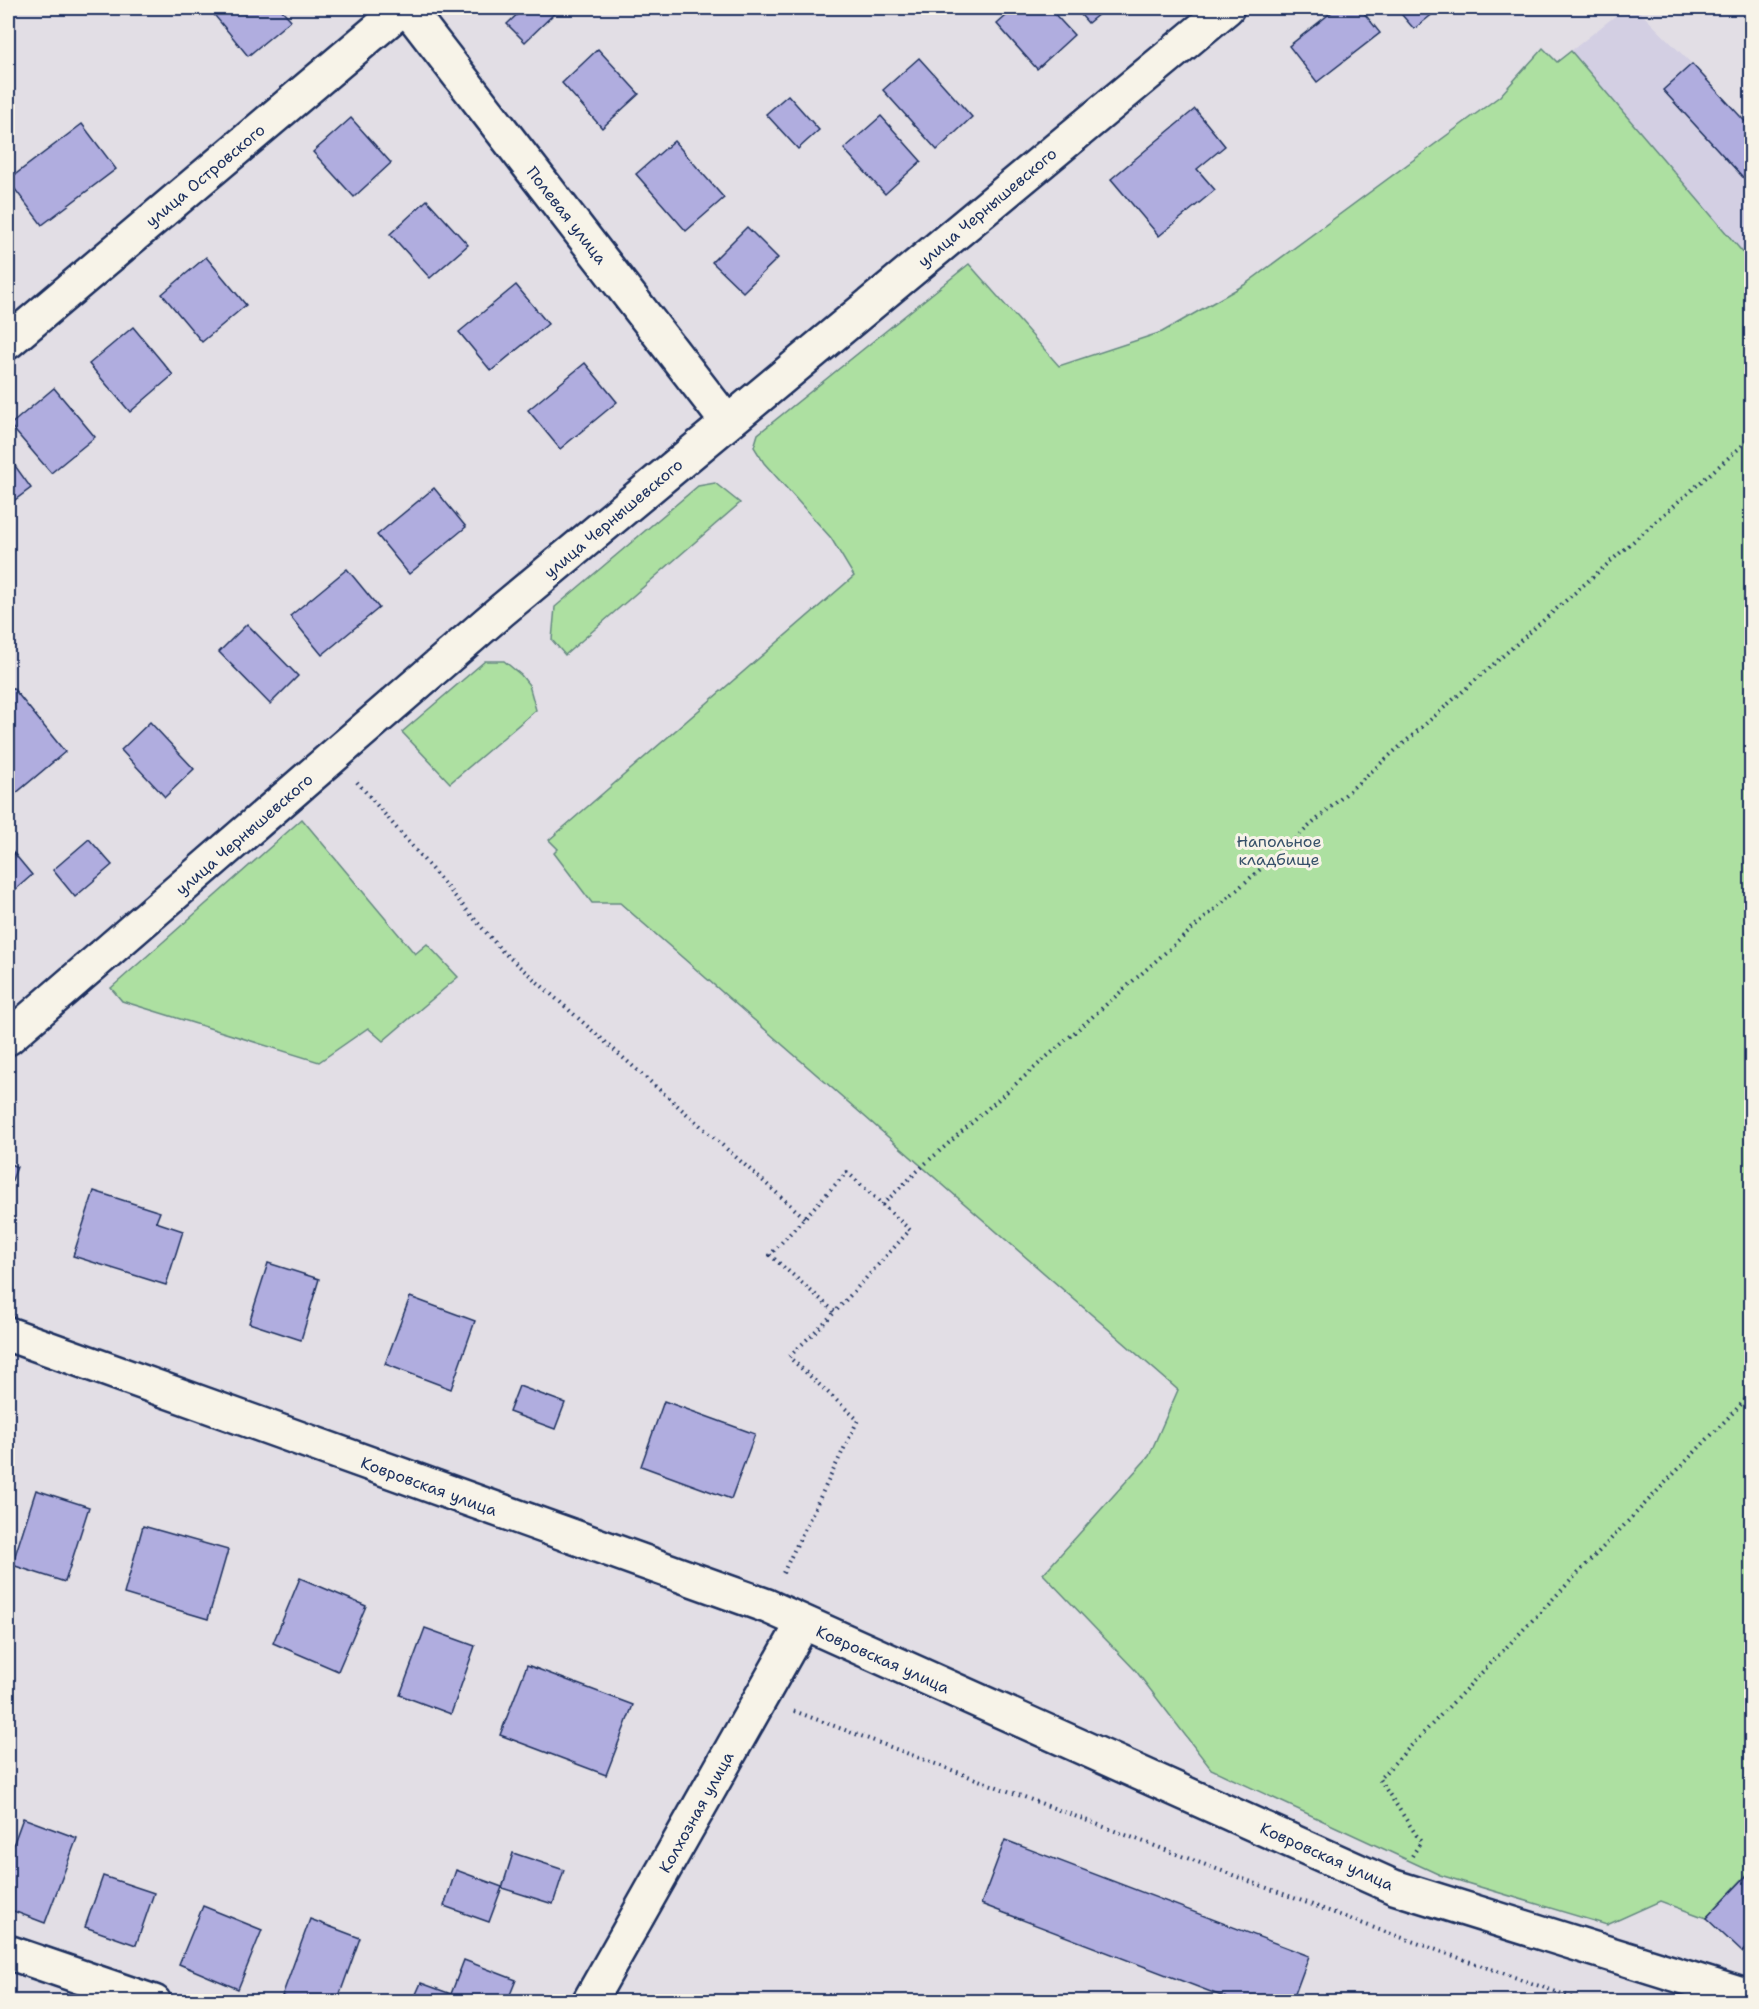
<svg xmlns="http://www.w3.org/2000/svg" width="1759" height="2009" font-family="'Shantell Sans',sans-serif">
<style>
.built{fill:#d3cfe3}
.green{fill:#ade0a1;stroke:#648880;stroke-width:1.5}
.building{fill:#b0addf;stroke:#1b2f5e;stroke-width:1.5}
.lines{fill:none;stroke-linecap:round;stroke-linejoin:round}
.minor-casing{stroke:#1b2f5e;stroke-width:38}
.path{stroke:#1b2f5e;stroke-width:4;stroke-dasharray:1.5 4.5;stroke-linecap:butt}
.minor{stroke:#f7f3e8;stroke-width:33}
.labels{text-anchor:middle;stroke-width:6;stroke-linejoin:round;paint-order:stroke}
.street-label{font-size:16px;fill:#1b2f5e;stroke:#f7f3e8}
.park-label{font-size:16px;fill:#38526b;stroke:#f7f3e8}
</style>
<rect width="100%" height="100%" fill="#e2dee5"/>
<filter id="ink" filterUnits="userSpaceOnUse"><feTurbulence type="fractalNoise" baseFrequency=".0167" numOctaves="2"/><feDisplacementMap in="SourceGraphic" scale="12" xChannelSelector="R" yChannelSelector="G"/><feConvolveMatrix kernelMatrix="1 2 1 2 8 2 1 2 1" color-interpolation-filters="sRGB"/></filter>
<g filter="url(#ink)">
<polygon class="built" points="1625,8 1636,8 1692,64 1751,129 1751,262 1571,51"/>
<g class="green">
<polygon points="1543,48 1557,62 1571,51 1751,262 1751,1870 1706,1918 1660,1901 1607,1925 1440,1875 1211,1769 1136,1671 1043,1574 1149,1456 1178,1390 620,903 592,903 554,853 558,849 549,840 854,576 831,538 764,463 754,447 758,434 969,264 1059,366 1162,332 1244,285 1500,96"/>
<polygon points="715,483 740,503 565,655 552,640 555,607 698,486"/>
<polygon points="485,661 504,661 521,675 529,685 536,710 450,783 402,732"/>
<polygon points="302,819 415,954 427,944 458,977 383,1041 368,1028 319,1062 122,1001 111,988"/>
</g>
<g class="building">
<polygon points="215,8 280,8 291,20 248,56 211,11"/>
<polygon points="524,8 560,8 525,42 507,24"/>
<polygon points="1015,8 1049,8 1074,35 1037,69 997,24"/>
<polygon points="1075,8 1106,8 1088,23"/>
<polygon points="1337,8 1360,8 1380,33 1317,82 1289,46"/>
<polygon points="1396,8 1440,8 1414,29"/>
<polygon points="598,49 639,94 602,128 562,83"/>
<polygon points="919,58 972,117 937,150 883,90"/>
<polygon points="1692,64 1752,129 1752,187 1663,90"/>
<polygon points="788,95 819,130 798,149 766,114"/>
<polygon points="1195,109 1225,146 1197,169 1215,190 1159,236 1111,179"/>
<polygon points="881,116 921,161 885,194 844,149"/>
<polygon points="351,118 391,163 354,197 313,152"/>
<polygon points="82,124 116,169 42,225 8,180"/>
<polygon points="674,141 724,198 686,231 636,174"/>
<polygon points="427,200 468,245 430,278 390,234"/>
<polygon points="747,227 778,258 743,292 712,262"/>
<polygon points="206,257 246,305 202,342 162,294"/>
<polygon points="516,285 548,324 491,371 459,332"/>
<polygon points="133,327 173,375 130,412 89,364"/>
<polygon points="585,363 617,402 560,449 528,410"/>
<polygon points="54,388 95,437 51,473 10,425"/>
<polygon points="8,456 31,488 8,505"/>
<polygon points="434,488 466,527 409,574 377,535"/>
<polygon points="347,569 379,608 322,655 290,616"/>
<polygon points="247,624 298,676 270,704 219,652"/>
<polygon points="13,688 65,752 9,799 8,797 8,692"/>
<polygon points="150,722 194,769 165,797 121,750"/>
<polygon points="89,839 112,865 75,897 53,870"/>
<polygon points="8,846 32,875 8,896"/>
<polygon points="8,1163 17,1167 8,1191"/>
<polygon points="94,1191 160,1212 156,1222 183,1231 166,1285 73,1256"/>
<polygon points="268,1263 319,1279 301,1340 249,1323"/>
<polygon points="410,1297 475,1321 451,1389 385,1364"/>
<polygon points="519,1386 565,1403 555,1429 509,1412"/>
<polygon points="664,1401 755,1434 731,1499 641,1466"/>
<polygon points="36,1490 89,1507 65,1582 12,1565"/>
<polygon points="143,1526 228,1550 208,1619 124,1594"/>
<polygon points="300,1578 366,1606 338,1671 273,1643"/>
<polygon points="425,1628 475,1646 451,1714 400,1695"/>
<polygon points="527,1665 633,1705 606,1775 500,1735"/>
<polygon points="23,1818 77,1838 45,1923 8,1909 8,1859"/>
<polygon points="1005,1840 1309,1956 1292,2002 1237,2002 981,1904"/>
<polygon points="513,1853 564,1870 553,1904 502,1888"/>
<polygon points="456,1870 502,1887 489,1922 444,1906"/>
<polygon points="1752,1870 1752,1941 1742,1952 1706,1918"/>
<polygon points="103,1876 154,1893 136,1945 85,1927"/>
<polygon points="203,1906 262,1930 238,1989 179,1964"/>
<polygon points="310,1919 360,1938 337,2002 298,2002 282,1996"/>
<polygon points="464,1960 516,1980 507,2002 413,2001 421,1983 451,1994"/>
</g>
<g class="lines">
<g class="minor-casing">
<g id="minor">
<polyline points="407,8 727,422"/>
<polyline points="8,342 403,8"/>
<polyline points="8,1038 501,611 1227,8"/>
<polyline points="8,1334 767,1606 1394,1887 1752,1998"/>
<polyline points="8,1952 154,2002"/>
<polyline points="589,2002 803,1623"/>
</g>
</g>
<g class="path">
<polyline points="357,782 502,951 805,1218"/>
<polygon points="847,1172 910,1230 835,1312 770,1255"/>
<polyline points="882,1205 926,1163 1752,437"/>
<polyline points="783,1573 858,1420 789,1357 835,1312"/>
<polyline points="794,1711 1377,1929 1585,2002"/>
<polyline points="1412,1856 1421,1842 1379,1779 1752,1393"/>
</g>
<use href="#minor" class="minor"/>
</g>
</g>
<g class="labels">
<g class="street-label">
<text transform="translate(205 175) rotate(-40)" y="6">улица Островского</text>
<text transform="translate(987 207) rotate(-40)" y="6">улица Чернышевского</text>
<text transform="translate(567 215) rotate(52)" y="6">Полевая улица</text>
<text transform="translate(613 518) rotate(-40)" y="6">улица Чернышевского</text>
<text transform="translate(244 834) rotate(-41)" y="6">улица Чернышевского</text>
<text transform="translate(429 1486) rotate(20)" y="6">Ковровская улица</text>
<text transform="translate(883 1659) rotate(24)" y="6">Ковровская улица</text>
<text transform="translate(696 1812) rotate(-61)" y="6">Колхозная улица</text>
<text transform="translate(1327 1856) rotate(24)" y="6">Ковровская улица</text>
</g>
<g class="park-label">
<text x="1279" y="847">Напольное<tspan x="1279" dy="18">кладбище</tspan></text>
</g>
</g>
<rect width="1759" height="2009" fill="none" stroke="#f7f3e8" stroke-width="30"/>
<rect x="15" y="15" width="1729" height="1979" fill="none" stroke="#1b2f5e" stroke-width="2" filter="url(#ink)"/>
</svg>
